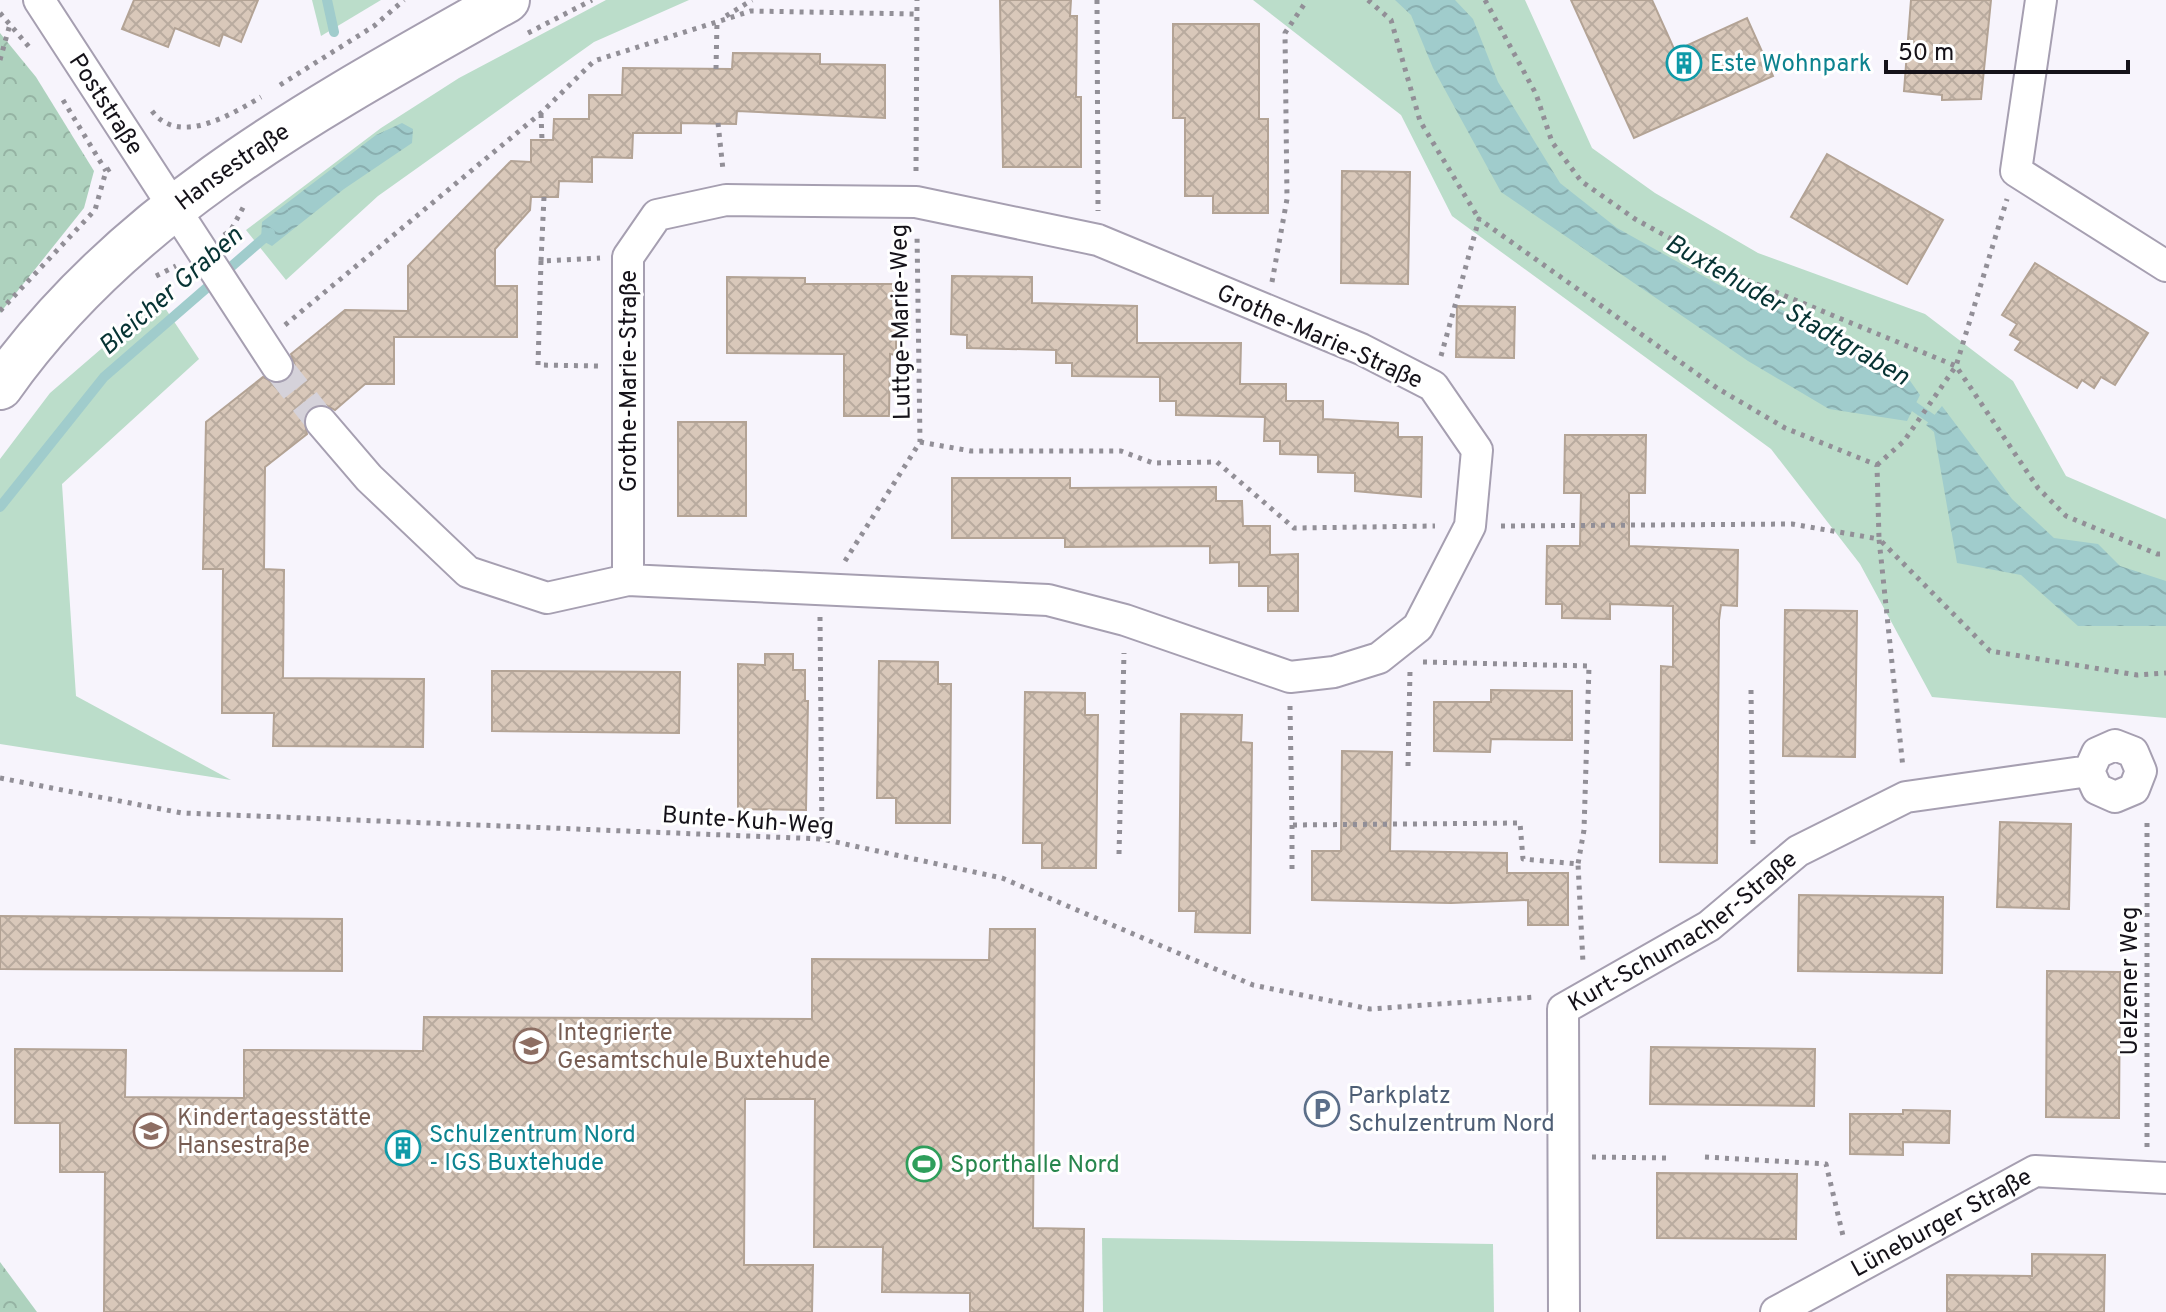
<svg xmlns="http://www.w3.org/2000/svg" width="2166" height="1312" font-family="Overpass,sans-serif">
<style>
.green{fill:#bbddca}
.forest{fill:url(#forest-crowns)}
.water{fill:url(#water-waves)}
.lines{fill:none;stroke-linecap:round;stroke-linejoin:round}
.stream{stroke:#a0cccc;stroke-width:10}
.building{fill:url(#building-cross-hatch);stroke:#b3a395;stroke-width:2}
.street-tunnel{stroke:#d5d2da;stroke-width:30;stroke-dasharray:30 15;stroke-linecap:butt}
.street-casing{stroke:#a69fb1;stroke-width:34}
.secondary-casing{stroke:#a69fb1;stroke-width:48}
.path{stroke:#928f97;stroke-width:5;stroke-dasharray:4 6;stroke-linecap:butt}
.street{stroke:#fff;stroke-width:30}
.secondary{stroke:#fff;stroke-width:44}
.labels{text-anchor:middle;stroke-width:6;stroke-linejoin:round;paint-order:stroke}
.culture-label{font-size:24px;fill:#0d838f;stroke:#fff;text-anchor:start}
.street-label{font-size:24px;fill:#151219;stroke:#fff}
.education-label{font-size:24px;fill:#785e54;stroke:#fff;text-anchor:start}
.service-label{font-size:24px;fill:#4e5e75;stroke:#fff;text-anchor:start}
.leisure-label{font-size:24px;fill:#27864d;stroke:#fff;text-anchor:start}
.water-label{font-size:26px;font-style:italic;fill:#063333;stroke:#fff}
</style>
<defs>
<pattern id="forest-crowns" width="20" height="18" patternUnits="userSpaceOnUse" patternTransform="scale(2)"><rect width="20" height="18" fill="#aed2be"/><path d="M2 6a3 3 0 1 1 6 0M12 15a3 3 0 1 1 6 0" fill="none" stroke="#95b3a3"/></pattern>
<pattern id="water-waves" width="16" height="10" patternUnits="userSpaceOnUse" patternTransform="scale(2)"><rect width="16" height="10" fill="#a0cccc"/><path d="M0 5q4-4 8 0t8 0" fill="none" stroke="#89aeaf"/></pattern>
<pattern id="building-cross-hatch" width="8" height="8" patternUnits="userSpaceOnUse" patternTransform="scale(2)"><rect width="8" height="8" fill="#d9c8ba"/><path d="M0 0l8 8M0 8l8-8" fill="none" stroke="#b9ab9f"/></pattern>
</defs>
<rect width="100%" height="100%" fill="#f7f4fc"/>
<g class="green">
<polygon points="312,0 381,0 321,36"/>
<polygon points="606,0 689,0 594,42 378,196 286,280 246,230 381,128 459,78"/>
<polygon points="1253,0 1525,0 1592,148 1655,193 1758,253 1925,314 2013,381 2066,476 2166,519 2166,718 1932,697 1860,564 1771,449 1452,216 1401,115"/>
<polygon points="159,299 199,359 62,484 76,696 231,780 0,744 0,459 50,393"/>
<polygon points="1102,1238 1493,1244 1494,1312 1103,1312"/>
</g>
<g class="forest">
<polygon points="0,33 36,77 94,171 84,208 0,313"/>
<polygon points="0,1262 37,1312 0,1312"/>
</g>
<g class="water">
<polygon points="1395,0 1455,0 1473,19 1498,82 1560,183 1617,228 1721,286 1787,312 1899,365 1920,395 1907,421 1829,409 1748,361 1501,192 1433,68 1411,15"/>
<polygon points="402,123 413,129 412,143 344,189 272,246 261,240 262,222 376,135"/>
<polygon points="1942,406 2012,499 2054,538 2098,544 2120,566 2166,581 2166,626 2078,626 2021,575 1957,563 1934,432 1926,425"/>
</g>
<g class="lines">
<g class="stream">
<polyline points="327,0 334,32"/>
<polyline points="1906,401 1942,426"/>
<polyline points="0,507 104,377 270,233"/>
</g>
</g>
<g class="building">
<polygon points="134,0 258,0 241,42 223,34 219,46 175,28 168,47 122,29"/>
<polygon points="1000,0 1071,0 1070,16 1077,16 1076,97 1081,97 1081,167 1003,167"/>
<polygon points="1571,0 1652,0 1675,51 1747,18 1773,76 1634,138"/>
<polygon points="1911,0 1991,0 1981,99 1942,100 1942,95 1904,91"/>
<polygon points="1173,24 1259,24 1259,119 1268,119 1268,213 1213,213 1213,196 1185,196 1185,118 1173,118"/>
<polygon points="733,53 820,54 820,64 885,65 885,118 737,111 736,124 681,123 681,133 633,133 632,158 592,157 592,182 559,181 558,197 531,197 530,210 495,249 495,286 517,286 517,337 394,337 394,384 365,384 335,410 326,405 310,408 304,417 307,434 265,467 264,569 284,570 283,678 424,679 423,747 273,746 274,713 222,713 223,569 203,569 206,422 263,377 277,384 287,381 295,366 291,354 345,310 408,311 408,266 511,161 531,162 531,140 553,140 554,119 589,119 589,95 622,95 623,68 732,69"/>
<polygon points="1827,154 1943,220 1907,284 1791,217"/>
<polygon points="1342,171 1410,172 1408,284 1341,283"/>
<polygon points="2035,263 2148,333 2115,385 2101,377 2094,388 2082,380 2077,388 2015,350 2021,341 2010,335 2017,324 2002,315"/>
<polygon points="952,276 1032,277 1032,303 1137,306 1137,343 1241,343 1240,384 1286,384 1286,401 1323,401 1323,419 1398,423 1398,437 1422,437 1421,497 1355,491 1355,473 1318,472 1318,455 1280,454 1280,441 1264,441 1265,417 1176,415 1176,401 1160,401 1160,377 1072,376 1072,363 1056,363 1056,350 967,348 967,335 951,334"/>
<polygon points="727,277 805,278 805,284 896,284 896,355 890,354 889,416 844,416 844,354 727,353"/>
<polygon points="1457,306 1515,307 1514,358 1456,357"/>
<rect x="678" y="422" width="68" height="94"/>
<polygon points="1565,435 1646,435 1645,493 1629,493 1629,546 1738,550 1737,606 1721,605 1719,620 1717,863 1660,862 1661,666 1673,667 1673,606 1610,604 1610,619 1562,618 1562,604 1546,604 1547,546 1580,546 1581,493 1564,493"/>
<polygon points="952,478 1070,478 1070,488 1216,487 1216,501 1242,501 1243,526 1270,526 1270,555 1298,554 1298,611 1268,611 1268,586 1239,586 1239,562 1210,563 1210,546 1065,547 1065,538 952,538"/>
<polygon points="1785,610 1857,611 1855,757 1783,756"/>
<polygon points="765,654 793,654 793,670 805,670 805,701 808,701 806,810 738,809 738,664 765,665"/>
<polygon points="879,661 938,662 938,684 951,684 950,823 896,823 896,798 877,798"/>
<polygon points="492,671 680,672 679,733 492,731"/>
<polygon points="1491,690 1572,691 1572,740 1491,739 1490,752 1434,751 1434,702 1491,702"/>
<polygon points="1025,692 1085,693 1085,715 1098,715 1096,868 1042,868 1042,843 1023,843"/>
<polygon points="1181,714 1242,715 1241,742 1252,743 1250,933 1195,932 1196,911 1179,911"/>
<polygon points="1342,751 1392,752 1390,851 1507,853 1507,873 1568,873 1568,925 1528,925 1528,900 1451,903 1312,900 1312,851 1341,851"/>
<polygon points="2000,822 2071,824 2069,909 1997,907"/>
<polygon points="1799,895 1943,897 1942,973 1798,971"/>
<polygon points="0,916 342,919 342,971 0,969"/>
<polygon points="990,929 1035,929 1033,1228 1084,1229 1083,1312 970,1312 970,1293 882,1292 883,1247 814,1247 815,1099 745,1099 744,1265 813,1265 812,1312 104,1312 105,1172 60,1172 60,1123 15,1123 15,1049 126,1050 125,1097 244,1098 244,1050 423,1051 424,1017 812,1019 812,959 989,960"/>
<polygon points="2047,971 2120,972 2119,1118 2046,1117"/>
<polygon points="1651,1047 1815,1049 1814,1106 1650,1104"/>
<polygon points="1903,1110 1950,1111 1949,1143 1903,1142 1903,1155 1850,1154 1850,1114 1903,1114"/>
<polygon points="1657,1173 1797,1174 1796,1239 1657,1238"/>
<polygon points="2032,1254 2105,1255 2104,1312 1947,1312 1947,1275 2032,1276"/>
</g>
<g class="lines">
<polyline class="street-tunnel" points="277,366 321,422"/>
<g class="street-casing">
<g id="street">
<path id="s1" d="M39,0L277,366"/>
<polyline points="2041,0 2016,171 2166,266"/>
<polyline points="321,422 369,478 468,572 547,598 628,580 1048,600 1125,620 1290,677 1334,672 1379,658 1418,627 1470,526 1477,450 1433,386 1361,349 1098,240 916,202 726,200 657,215 628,257 628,580"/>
<path id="s2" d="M1564,1312L1563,1009L1709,926L1798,851L1906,797L2089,771L2097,789L2115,797L2134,789L2141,771L2133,752L2115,745L2097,753L2089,771"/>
<path id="s3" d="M1776,1312L2035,1171L2166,1178"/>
</g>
</g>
<g class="secondary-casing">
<g id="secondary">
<path id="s4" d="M0,387C125,209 321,105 507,0"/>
</g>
</g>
<g class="path">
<polyline points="1097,0 1098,211"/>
<polyline points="1368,0 1391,20 1420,121 1479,219"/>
<polyline points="1485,0 1536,94 1552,142 1581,181 1635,219 1744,279 1956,366 2038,488 2066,516 2157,554 2166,554"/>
<polyline points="0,13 30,48"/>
<polyline points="726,16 752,0"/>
<polyline points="528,33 592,0"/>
<polyline points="0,60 10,24"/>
<polyline points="716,69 717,22"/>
<polyline points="280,85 374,26 404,0"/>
<polyline points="63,100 106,171"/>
<path d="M152,111C179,147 232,114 261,97"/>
<polyline points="541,114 542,140"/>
<polyline points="718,123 723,170"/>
<polyline points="916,171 917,0"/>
<polyline points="544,197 541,261 600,258"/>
<polyline points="224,235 231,230 245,204"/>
<polyline points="541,261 538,365 599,366"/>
<polyline points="156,276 176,266"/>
<polyline points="1272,282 1287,199 1285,33 1307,0"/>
<polyline points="0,311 95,210 106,171 111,168"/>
<polyline points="285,325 541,113 594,61 751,11 916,14"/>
<polyline points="1441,356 1479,219 1717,388 1785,428 1877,465 1879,539 1990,651 2137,675 2166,673"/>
<polyline points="920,442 971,451 1121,451 1153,463 1217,462 1294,528 1435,526"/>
<polyline points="1877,465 1904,441 1956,366 2007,199"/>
<polyline points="1501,526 1792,524 1879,539 1903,768"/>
<polyline points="845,561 920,442 917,233"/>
<polyline points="820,617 822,839"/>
<polyline points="1423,662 1589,666 1584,830 1578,864"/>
<polyline points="1751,690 1753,849"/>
<polyline points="1290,706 1292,825 1520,823 1523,859 1578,864 1583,963"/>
<polyline points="1408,766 1410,671"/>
<polyline points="0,778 182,813 822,839 1002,878 1253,985 1370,1009 1536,997"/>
<polyline points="1292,825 1292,874"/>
<polyline points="1119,854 1124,653"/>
<polyline points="2147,1147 2147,817"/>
<polyline points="1592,1157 1668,1158"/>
<polyline points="1705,1157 1826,1164 1844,1240"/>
</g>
<use href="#street" class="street"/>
<use href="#secondary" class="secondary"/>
</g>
<defs>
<g id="building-ring" transform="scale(1.8)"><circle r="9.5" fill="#fff" stroke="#0f9aa8" stroke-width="1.5"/><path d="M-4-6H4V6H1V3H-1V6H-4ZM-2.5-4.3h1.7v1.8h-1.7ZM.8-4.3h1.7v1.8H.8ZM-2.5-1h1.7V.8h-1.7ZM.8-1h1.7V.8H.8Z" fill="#0f9aa8"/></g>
<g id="school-ring" transform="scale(1.8)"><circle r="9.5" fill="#fff" stroke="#8d6e63" stroke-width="1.5"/><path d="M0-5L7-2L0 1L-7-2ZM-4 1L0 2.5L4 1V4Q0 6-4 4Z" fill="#8d6e63"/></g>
<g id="parking-ring" transform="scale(1.8)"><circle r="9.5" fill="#fff" stroke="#5c6f8a" stroke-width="1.5"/><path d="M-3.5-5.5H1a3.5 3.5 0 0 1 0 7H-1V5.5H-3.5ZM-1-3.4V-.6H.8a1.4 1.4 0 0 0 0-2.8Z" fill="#5c6f8a"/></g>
<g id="stadium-ring" transform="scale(1.8)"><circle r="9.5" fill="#fff" stroke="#2e9e5b" stroke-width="1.5"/><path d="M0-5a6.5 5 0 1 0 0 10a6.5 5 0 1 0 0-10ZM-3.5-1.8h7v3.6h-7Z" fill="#2e9e5b"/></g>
</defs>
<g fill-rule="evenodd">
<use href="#building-ring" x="1684" y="63"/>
<use href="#school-ring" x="531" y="1046"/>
<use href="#parking-ring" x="1322" y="1109"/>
<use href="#school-ring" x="151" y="1131"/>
<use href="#building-ring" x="403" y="1148"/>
<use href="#stadium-ring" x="924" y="1164"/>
</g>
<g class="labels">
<g class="culture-label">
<text x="1710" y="71">Este Wohnpark</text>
<text x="429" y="1142">Schulzentrum Nord<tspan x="429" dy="28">- IGS Buxtehude</tspan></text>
</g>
<g class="street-label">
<text dy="8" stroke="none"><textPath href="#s1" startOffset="124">Poststraße</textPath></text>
<text dy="8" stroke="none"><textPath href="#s4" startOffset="322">Hansestraße</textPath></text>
<text transform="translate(900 322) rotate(-91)" y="8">Luttge-Marie-Weg</text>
<text transform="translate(1320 336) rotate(24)" y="8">Grothe-Marie-Straße</text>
<text transform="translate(628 381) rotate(-90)" y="8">Grothe-Marie-Straße</text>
<text transform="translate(748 820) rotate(4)" y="8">Bunte-Kuh-Weg</text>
<text dy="8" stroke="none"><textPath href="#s2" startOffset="446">Kurt-Schumacher-Straße</textPath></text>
<text transform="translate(2129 981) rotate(-90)" y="8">Uelzener Weg</text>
<text dy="8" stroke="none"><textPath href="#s3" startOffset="188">Lüneburger Straße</textPath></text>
</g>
<g class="education-label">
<text x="557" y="1040">Integrierte<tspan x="557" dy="28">Gesamtschule Buxtehude</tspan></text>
<text x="177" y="1125">Kindertagesstätte<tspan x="177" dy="28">Hansestraße</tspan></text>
</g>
<g class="service-label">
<text x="1348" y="1103">Parkplatz<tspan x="1348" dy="28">Schulzentrum Nord</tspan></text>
</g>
<g class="leisure-label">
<text x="950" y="1172">Sporthalle Nord</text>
</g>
<g class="water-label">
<text transform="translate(170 290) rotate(-41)" y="9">Bleicher Graben</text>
<text transform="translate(1788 309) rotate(30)" y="9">Buxtehuder Stadtgraben</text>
</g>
</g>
<path d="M1886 60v12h242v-12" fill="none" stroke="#151219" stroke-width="4"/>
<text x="1898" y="60" font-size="24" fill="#151219" stroke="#ffffff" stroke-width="6" paint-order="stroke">50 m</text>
</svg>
